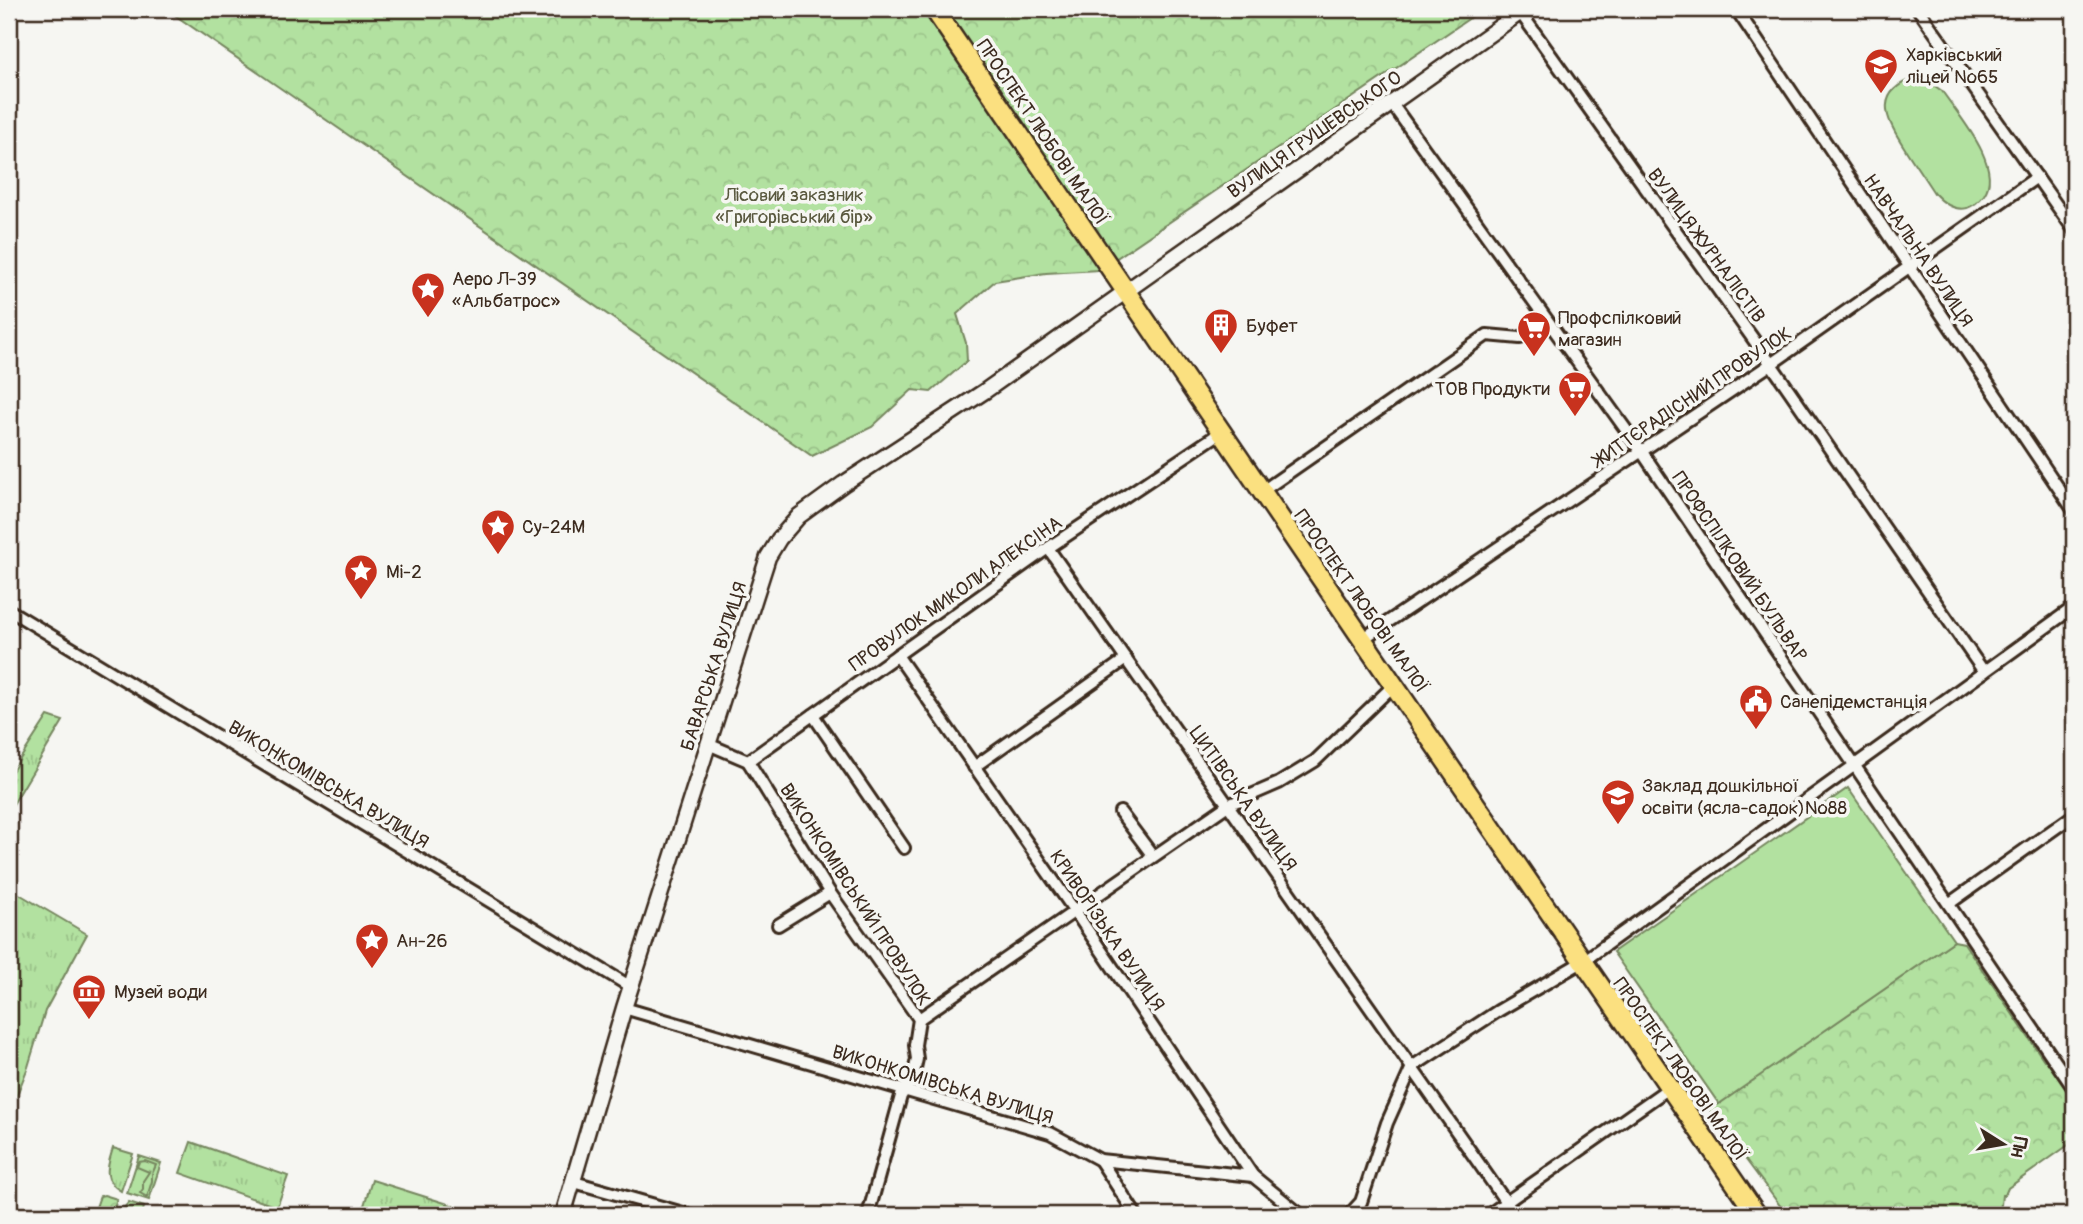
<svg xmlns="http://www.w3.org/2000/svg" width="2083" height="1224" font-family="Pangolin,sans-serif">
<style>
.grass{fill:url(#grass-tufts);stroke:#76865f;stroke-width:2}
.forest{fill:url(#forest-crowns);stroke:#76865f;stroke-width:2}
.garden{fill:#b2e1a0;stroke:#76865f;stroke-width:2}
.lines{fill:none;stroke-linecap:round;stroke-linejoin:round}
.minor-casing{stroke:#3b2a1e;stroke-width:16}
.tertiary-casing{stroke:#3b2a1e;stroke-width:19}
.primary-casing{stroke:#3b2a1e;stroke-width:23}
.minor{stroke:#f6f6f2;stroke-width:10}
.tertiary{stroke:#f6f6f2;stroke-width:14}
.primary{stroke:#fbe080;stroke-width:18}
.labels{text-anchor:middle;stroke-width:7;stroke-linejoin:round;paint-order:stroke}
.poi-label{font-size:19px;fill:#3b2a1e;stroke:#f6f6f2;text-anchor:start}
.street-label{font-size:19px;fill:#3b2a1e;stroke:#f6f6f2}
.park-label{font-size:19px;fill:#59583e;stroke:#f6f6f2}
</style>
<defs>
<pattern id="grass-tufts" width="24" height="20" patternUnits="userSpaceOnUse" patternTransform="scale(1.75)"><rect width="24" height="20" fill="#b2e1a0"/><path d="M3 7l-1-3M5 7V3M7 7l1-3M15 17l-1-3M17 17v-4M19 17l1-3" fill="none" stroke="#9ac189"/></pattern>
<pattern id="forest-crowns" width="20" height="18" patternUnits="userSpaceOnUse" patternTransform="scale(1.75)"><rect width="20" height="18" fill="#b2e1a0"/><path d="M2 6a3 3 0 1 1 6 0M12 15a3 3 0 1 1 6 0" fill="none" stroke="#9ac189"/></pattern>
</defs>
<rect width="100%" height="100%" fill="#f6f6f2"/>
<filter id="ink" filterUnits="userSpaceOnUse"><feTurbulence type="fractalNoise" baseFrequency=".0143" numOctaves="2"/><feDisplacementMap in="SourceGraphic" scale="14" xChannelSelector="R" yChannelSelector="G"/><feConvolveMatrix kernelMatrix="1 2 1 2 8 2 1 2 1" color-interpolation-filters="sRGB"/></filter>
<g filter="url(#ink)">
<g class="grass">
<polygon points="48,716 63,721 9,811 9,776"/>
<polygon points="9,888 87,934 45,1011 28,1067 9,1115"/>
<polygon points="191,1142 288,1176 277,1207 180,1173"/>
<path d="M113,1148L133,1154L121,1191C101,1180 108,1165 113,1148Z"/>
<polygon points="139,1156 161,1163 149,1200 127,1193"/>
<polygon points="372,1180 483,1215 361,1215"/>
</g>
<g class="forest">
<polygon points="166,9 1483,9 1099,270 1046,273 995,281 957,314 966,343 967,361 931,392 912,390 872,427 812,456"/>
<polygon points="1954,941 1964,943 2044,1060 2048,1059 2074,1097 2074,1141 2008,1188 2005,1195 2002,1195 2000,1215 1787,1215 1709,1110"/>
<polygon points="145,1161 156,1165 152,1174 152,1181 147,1197 140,1193 143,1189 143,1181 149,1172 137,1167 139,1162"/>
<polygon points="104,1195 117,1199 114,1209 99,1215 95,1210 100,1196"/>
<polygon points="129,1202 144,1207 142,1215 127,1215 123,1209"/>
</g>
<g class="garden">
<path d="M1909,80L1932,84L1942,91C1958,115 2004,166 1984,195C1980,200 1974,206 1967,208C1954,211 1942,202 1934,193C1925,179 1916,166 1907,152C1891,126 1870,97 1909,80Z"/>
<polygon points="1848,788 1954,941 1719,1104 1613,952"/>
</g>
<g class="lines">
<g class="minor-casing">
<g id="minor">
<polyline points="1736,9 2074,511"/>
<polyline points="1918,9 2074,230"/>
<polyline points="1520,12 1771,364 1984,672"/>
<polyline points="1392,104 1642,452 2074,1089"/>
<polyline points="1261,492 1487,335 1520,338 1547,322"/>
<polyline points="1048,548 1515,1215"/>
<polyline points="9,610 631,987"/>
<polyline points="1364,638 1771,364 2037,177"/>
<polyline points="897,655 1074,910 1253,1176 1301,1215"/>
<polyline points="813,715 904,848"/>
<polyline points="708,744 748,761 1048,548 1220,433"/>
<polyline points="748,761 830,893 919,1019 915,1045 917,1059 913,1077 901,1096 868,1215"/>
<polyline points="974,767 1126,659"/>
<polyline points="1120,812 1153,856"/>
<polyline points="1950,903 2074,815"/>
<polyline points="778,925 830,893"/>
<polyline points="624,1008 1050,1133 1100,1160 1253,1176"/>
<polyline points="919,1019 1228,805 1279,783 1315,761 1394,685"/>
<polyline points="1100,1160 1136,1215"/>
<polyline points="574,1182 690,1215"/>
<polyline points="1349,1215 1361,1202 1387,1123 1412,1067 1498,1011 1582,962 2074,607"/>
<polyline points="1488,1215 1669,1088"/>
</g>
</g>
<g class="tertiary-casing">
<polyline id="tertiary" points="563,1215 624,1008 768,557 779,539 799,516 843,484 985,391 1525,9"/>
</g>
<g class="primary-casing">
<path id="primary" d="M934,9C1208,411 1480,815 1757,1215"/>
</g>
<use href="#minor" class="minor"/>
<use href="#tertiary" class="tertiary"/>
<use href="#primary" class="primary"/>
</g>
</g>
<defs>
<g id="school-pin" transform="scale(1.75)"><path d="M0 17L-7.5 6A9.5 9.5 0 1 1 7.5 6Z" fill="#c8321e" stroke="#f6f6f2"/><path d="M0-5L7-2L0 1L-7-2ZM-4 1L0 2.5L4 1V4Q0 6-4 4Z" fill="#fff"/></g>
<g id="sight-pin" transform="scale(1.75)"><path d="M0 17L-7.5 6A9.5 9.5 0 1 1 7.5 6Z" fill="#c8321e" stroke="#f6f6f2"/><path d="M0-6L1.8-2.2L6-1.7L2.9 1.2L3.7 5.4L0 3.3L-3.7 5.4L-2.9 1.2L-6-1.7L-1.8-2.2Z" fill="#fff"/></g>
<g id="building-pin" transform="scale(1.75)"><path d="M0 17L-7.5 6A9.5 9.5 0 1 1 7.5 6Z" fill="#c8321e" stroke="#f6f6f2"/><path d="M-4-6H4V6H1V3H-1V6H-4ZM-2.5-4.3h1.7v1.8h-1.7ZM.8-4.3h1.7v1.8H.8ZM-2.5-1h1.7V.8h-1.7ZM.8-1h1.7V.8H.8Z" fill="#fff"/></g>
<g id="supermarket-pin" transform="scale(1.75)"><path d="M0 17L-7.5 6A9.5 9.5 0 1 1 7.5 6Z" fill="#c8321e" stroke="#f6f6f2"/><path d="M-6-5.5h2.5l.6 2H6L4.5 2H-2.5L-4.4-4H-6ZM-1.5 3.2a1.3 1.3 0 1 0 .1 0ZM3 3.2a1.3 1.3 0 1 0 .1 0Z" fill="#fff"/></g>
<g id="civic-pin" transform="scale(1.75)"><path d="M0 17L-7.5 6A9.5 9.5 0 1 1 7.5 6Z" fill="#c8321e" stroke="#f6f6f2"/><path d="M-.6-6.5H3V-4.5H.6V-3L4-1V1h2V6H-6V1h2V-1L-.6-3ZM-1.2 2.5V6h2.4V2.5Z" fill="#fff"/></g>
<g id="museum-pin" transform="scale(1.75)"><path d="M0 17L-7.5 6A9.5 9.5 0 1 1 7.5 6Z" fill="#c8321e" stroke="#f6f6f2"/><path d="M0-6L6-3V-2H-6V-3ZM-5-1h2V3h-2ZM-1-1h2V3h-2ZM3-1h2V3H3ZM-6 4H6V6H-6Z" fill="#fff"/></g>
</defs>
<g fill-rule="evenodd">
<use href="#school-pin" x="1881" y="65"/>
<use href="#sight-pin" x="428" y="289"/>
<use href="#building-pin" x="1221" y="325"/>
<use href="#supermarket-pin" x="1534" y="328"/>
<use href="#supermarket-pin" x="1575" y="388"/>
<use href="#sight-pin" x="498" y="526"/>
<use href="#sight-pin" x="361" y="571"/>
<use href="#civic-pin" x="1756" y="701"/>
<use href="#school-pin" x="1618" y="796"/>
<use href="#sight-pin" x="372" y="940"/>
<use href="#museum-pin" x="89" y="991"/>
</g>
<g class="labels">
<g class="poi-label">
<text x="1906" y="61">Харківський<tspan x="1906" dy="22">ліцей №65</tspan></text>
<text x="452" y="285">Аеро Л-39<tspan x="452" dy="22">«Альбатрос»</tspan></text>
<text x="1558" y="324">Профспілковий<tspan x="1558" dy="22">магазин</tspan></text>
<text x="1246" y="332">Буфет</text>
<text x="1550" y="395" text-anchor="end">ТОВ Продукти</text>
<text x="522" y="533">Су-24М</text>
<text x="386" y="578">Мі-2</text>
<text x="1780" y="708">Санепідемстанція</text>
<text x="1642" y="792">Заклад дошкільної<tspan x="1642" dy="22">освіти (ясла-садок)№88</tspan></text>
<text x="396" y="947">Ан-26</text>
<text x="114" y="998">Музей води</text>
</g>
<g class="street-label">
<text transform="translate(1043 132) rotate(56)" y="7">ПРОСПЕКТ ЛЮБОВІ МАЛОЇ</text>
<text transform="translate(1314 134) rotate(-35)" y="7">ВУЛИЦЯ ГРУШЕВСЬКОГО</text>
<text transform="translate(1707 245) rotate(54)" y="7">ВУЛИЦЯ ЖУРНАЛІСТІВ</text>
<text transform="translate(1919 250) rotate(56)" y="7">НАВЧАЛЬНА ВУЛИЦЯ</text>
<text transform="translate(1692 396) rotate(-34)" y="7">ЖИТТЄРАДІСНИЙ ПРОВУЛОК</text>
<text transform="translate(1740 566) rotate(56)" y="7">ПРОФСПІЛКОВИЙ БУЛЬВАР</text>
<text transform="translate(955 593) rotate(-35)" y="7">ПРОВУЛОК МИКОЛИ АЛЕКСІНА</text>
<text transform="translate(1362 601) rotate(55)" y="7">ПРОСПЕКТ ЛЮБОВІ МАЛОЇ</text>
<text transform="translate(713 666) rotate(-72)" y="7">БАВАРСЬКА ВУЛИЦЯ</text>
<text transform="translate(329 784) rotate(31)" y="7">ВИКОНКОМІВСЬКА ВУЛИЦЯ</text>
<text transform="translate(1244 798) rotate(55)" y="7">ЦИТІВСЬКА ВУЛИЦЯ</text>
<text transform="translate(856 894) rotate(57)" y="7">ВИКОНКОМІВСЬКИЙ ПРОВУЛОК</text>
<text transform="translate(1108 930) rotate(56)" y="7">КРИВОРІЗЬКА ВУЛИЦЯ</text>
<text transform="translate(1681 1069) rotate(55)" y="7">ПРОСПЕКТ ЛЮБОВІ МАЛОЇ</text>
<text transform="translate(943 1084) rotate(17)" y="7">ВИКОНКОМІВСЬКА ВУЛИЦЯ</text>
</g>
<g class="park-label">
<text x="794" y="201">Лісовий заказник<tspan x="794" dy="22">«Григорівський бір»</tspan></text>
</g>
</g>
<rect width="2083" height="1224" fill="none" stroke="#f6f6f2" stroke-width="35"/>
<rect x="18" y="18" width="2048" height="1189" fill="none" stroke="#3b2a1e" stroke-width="2.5" filter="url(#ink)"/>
<g transform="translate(2003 1144) rotate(101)" stroke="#f6f6f2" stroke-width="5" paint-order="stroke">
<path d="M0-5L12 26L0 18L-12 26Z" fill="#3b2a1e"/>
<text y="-10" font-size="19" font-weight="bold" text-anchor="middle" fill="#3b2a1e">Пн</text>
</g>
</svg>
